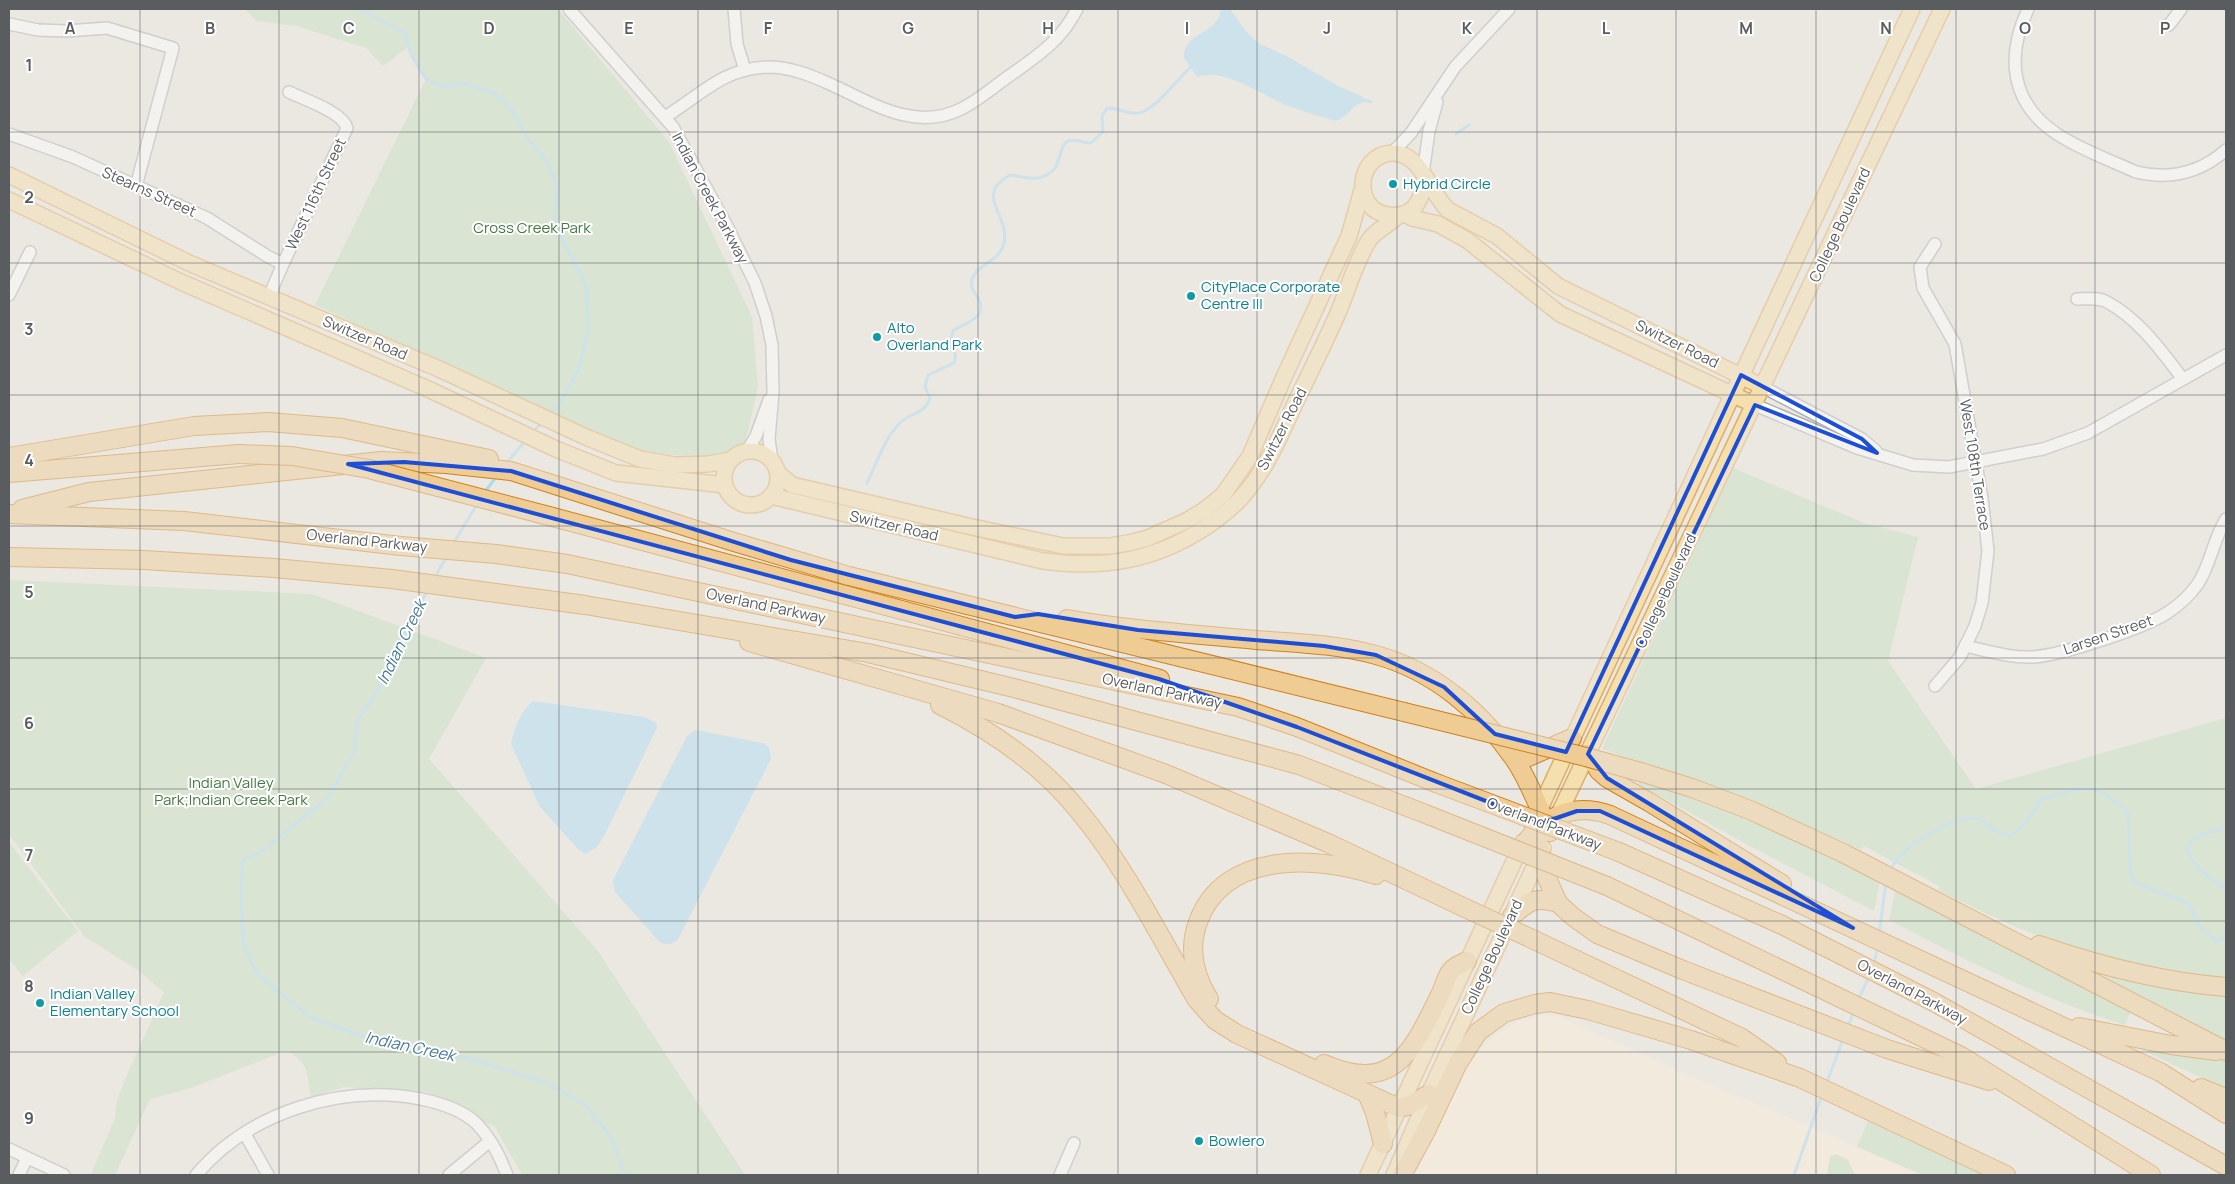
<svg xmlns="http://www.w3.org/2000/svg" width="2235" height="1184" font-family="Manrope,sans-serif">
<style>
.commercial{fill:#f9edd8}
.green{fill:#c4dfc1}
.water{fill:#a9dcf3}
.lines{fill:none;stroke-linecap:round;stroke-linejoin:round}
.stream{stroke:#a9dcf3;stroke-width:3}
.minor-casing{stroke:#afb2b5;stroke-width:14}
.major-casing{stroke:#deae67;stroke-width:18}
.highway-casing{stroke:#d0811c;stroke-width:20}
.minor{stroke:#fff;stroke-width:11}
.major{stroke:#f4dfad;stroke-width:15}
.highway{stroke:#eecc94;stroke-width:18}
.highway-bridge-casing{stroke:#d0811c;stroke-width:20;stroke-linecap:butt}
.highway-bridge{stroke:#eecc94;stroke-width:18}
.marked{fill:none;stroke:#1d4ed8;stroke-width:4;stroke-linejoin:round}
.grid{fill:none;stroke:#5a5d60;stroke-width:1;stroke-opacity:0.55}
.culture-dot{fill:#0f9aa8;stroke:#fff;stroke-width:2}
.labels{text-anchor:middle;stroke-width:4;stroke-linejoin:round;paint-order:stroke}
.culture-label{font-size:15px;fill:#0d838f;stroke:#fff;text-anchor:start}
.street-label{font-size:15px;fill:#5a5d60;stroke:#fff}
.park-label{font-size:15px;fill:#437b3e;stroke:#fff}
.water-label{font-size:16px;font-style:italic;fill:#477a9a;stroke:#fff}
.grid-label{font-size:16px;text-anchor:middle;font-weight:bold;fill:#5a5d60;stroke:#fff;stroke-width:4;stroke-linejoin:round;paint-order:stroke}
</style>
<rect width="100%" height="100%" fill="#ebe7e1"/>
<polygon class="commercial" points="1545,1015 1560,1017 1688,1075 1923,1175 1415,1175 1453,1094 1475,1055 1496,1034 1518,1021"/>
<g class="green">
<polygon points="245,9 558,9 669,142 752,317 758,386 745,445 718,456 637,454 315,305 426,79 411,55 409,46 383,66 366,48 297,26 257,21"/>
<path d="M1733,468L1864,523L1918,537L1888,661L1976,789L2226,718V978C2194,975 2163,972 2132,965C2064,950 2001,922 1940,891L1939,886L1864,846L1861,850L1747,798L1602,749Z"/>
<path d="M9,580L312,594L486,658L429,759L597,950L745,1175H522L495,1127L428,1092L344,1087L311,1097C307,1075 309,1059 285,1051L191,1088L150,1099L115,1175H91L115,1118L117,1101L124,1082L164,992L139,971L84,936L9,834Z"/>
<path d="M1639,780C1722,809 1803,839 1880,882L1874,911L1748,845L1638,784Z"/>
<polygon points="9,842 78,931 23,976 9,959"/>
<path d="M1896,889L2131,1010L2125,1025C2042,999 1966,960 1889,920Z"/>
<path d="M2078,964C2125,983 2177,987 2226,995V1041L2077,967Z"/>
<polygon points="2131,1045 2226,1059 2226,1089"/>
<polygon points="1868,1121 1983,1175 1923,1175 1857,1147"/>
<polygon points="1836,1154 1848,1160 1855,1175 1827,1175 1830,1157"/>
</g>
<g class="water">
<path d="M1221,9H1230L1245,30L1258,43L1288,57L1340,87L1363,97L1364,102C1353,104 1349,116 1336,121C1321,117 1306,112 1291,107C1266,98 1224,66 1197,77L1184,58C1183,35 1207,36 1217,20C1220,17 1220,13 1221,9Z"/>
<path d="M533,701L645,717L656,723L657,728L604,836L596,848L585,854L578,849L540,807L511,744C514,729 521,710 533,701Z"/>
<path d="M695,730L762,743L769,747L771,759L678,939C672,945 666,946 659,941L614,891L613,880L687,736Z"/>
</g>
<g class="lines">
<g class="stream">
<polyline points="359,9 405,33 411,55 426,79 444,87 463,83 495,94 511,108 527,138 549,165 557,185 555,224 587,288 588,331 579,369 560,403 550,414"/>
<polyline points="1364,100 1371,102"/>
<polyline points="1456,134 1469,125"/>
<polyline points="533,432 542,422"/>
<polyline points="505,465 525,441"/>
<path d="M867,483C877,463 884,438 901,422C912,412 925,414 930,398L925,387L928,375L954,363C959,351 948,342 953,331C961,324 973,323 979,314C987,299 967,293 972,279C978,263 1000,262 1004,243C1010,215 973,195 1010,175C1019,176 1028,179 1037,178C1066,174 1055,147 1068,141C1075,138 1083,143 1091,143L1103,132L1102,116L1107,108C1118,107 1127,115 1138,113C1155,111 1177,79 1191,67"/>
<polyline points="484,493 497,476"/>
<polyline points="453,544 478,503"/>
<polyline points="434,579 447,556"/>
<polyline points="428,589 405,634 395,663 357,722 354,752 328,798 262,851 242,861 241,902 244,946 255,971 280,993 310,1017 380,1043 467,1058 548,1083 585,1105 612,1138 625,1175"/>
<path d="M2226,828L2198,835L2187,846C2194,873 2207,874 2226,889"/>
<path d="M1890,871C1898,850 1957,809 1981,820C1985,822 1988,827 1993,830C1999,832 2005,834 2011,836L2026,823L2041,799C2057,797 2075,786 2091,789C2104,790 2118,805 2128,812L2130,866L2133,882L2188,903L2199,926L2216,941L2226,937"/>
<polyline points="1879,935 1886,882"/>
<polyline points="1874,964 1878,946"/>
<polyline points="1858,1001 1870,974"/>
<polyline points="1847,1029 1854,1011"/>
<polyline points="1826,1085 1843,1039"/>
<polyline points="1794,1175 1822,1095"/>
</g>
<g class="minor-casing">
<g id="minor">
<polyline points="569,9 673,127 727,226 755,283 766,316 772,345 773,392 769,439 772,460"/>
<polyline points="734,9 737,44 745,70"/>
<path d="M2028,9C2006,56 2010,103 2057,134C2081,150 2110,160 2136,172C2170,180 2200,173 2226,150"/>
<polyline points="9,24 38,30 67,31 107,28 173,48 136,186"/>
<polyline points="2169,25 2181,9"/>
<path d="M665,117C701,95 723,68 768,67C790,67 810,75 830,84C872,103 915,132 961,109C977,101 991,89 1005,79C1035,57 1060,43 1077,9"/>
<polyline points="9,134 73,157 207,218 267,256 283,264"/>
<polyline points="1392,153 1411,133 1455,67 1509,9"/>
<polyline points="1423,174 1429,131 1437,102"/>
<polyline points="1935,244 1920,267 1923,288 1955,344 1982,498 1988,551 1982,603 1975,626 1960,657 1935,686"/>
<polyline points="9,295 30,252"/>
<path d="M271,298L273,287L283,264L347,128C343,112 303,99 289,92"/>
<path d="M2077,299C2087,299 2098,297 2107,302C2139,319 2162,352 2183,379"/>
<polyline points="1763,387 1862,439 1876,451"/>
<polyline points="1755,405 1857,448 1913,465 1949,467 2043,449 2088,433 2226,355"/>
<polyline points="747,451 756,436 769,400"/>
<path d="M1965,646C1988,651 2010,658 2033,657C2061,655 2142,629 2167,613C2178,606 2189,596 2197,585C2211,565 2213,539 2226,519"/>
<polyline points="245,1134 268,1175"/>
<polyline points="9,1149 64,1175"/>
<polyline points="19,1175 27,1158"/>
<path d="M196,1175C249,1112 340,1084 421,1099C440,1103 461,1109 476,1123C491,1138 500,1156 507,1175"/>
<polyline points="449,1175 490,1141"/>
<polyline points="1060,1175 1074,1143"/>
</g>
</g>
<g class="major-casing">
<g id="major">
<polyline points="9,175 189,263 439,369 588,438 640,459 675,465 708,464 731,460"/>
<path d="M1425,178C1422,200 1414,219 1388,215C1352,210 1356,155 1392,153C1421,152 1430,193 1448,210L1497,236L1558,286L1763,387"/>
<polyline points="9,200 181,282 428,389 556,449 616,473 725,485"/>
<polyline points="1406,214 1412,218 1438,224 1467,240 1560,314 1755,405"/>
<circle cx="751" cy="478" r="27"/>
<polyline points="778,473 792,485 972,527 1063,546 1110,546 1133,542 1148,538 1186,521 1203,511 1223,495 1250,456 1284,377 1349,236 1362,190"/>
<path d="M771,496L1043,561C1104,569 1154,561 1206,527C1219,518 1231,509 1241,498C1267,469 1281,434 1297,399C1311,371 1325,342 1338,313C1348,290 1355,262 1369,240C1376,230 1389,225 1398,216"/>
<polyline points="1536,817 1912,9"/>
<polyline points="1555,822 1942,9"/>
<polyline points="1368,1175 1523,842"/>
<polyline points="1394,1175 1429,1094 1543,848"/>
</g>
</g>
<g class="highway-casing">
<g id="highway">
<polyline points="9,457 194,426 268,422 342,428 489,459"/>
<polyline points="9,473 239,454"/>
<polyline points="22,509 89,492 381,461 446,464 511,471 734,542 849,576 1404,712"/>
<polyline points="9,514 184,521 401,546 496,554 567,564 1238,707 1297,727 1436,783"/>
<polyline points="549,516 1160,679"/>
<polyline points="9,557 144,560 274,568 392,579 585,605 868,653 1014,688 1299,765 1423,813"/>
<path d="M1067,619C1129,630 1193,634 1256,640C1296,643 1337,644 1376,655C1434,671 1481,711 1515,760C1530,782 1539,809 1550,832"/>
<polyline points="749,642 998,713 1166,774 1328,843 1463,907"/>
<path d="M940,705C992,731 1041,764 1078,810C1125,866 1160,937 1197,1000L1215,1020L1237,1034L1399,1108L1408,1106L1429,1094"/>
<polyline points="1588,754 1599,771 1607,778 1649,802 1782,884"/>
<polyline points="1517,762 1572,738"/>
<polyline points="1644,773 1692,788 1750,810 1843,853 2226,1051"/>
<polyline points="1533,822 1547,878 1558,903 1572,916 1597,934 1683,970 1887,1049 1989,1081"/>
<path d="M1519,851C1541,819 1570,801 1610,815L2160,1072L2226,1114"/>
<polyline points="1619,852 1782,925 1932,1001 2226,1166"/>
<polyline points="1607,886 1961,1056 2151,1175"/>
<path d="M1512,916C1529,901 1535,896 1558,903"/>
<polyline points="1530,938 1742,1038 1777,1063"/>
<path d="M2039,945C2100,966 2162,982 2226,987"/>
<path d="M1209,999C1194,975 1188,949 1198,922C1224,850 1317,856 1376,875"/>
<polyline points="2079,1027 2171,1045 2216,1051"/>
<path d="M1324,1064C1395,1095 1413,1049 1440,995C1444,987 1447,973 1454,968C1457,965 1463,963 1467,961"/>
<polyline points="2201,1088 2226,1098"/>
<polyline points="1368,1096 1375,1113 1383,1144"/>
<polyline points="1402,1175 1425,1133 1458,1063 1478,1032 1504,1013 1535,1004 1550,1002 1588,1010 1691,1040 1800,1078 2006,1175"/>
</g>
</g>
<use href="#minor" class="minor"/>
<use href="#major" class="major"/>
<use href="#highway" class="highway"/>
<g class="highway-bridge-casing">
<g id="highway-bridge">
<polyline points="239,454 292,456 369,469 549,516"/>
<polyline points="1404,712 1586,757 1644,773"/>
<polyline points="1436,783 1619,852"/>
<polyline points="1423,813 1607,886"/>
<polyline points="1463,907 1530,938"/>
</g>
</g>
<use href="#highway-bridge" class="highway-bridge"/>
</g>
<path d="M0 0H2235V1184H0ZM1741,375L1862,439L1877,453L1755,405L1588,754L1607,778L1853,928L1600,811H1577L1542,823L1297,727L1159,679L348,464L404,462L511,471L791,560L1015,617L1038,614L1138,630L1324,646L1376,655L1444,687L1495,734L1566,752Z" fill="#ebe7e1" fill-opacity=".55" fill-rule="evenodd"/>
<path class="marked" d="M1741,375L1862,439L1877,453L1755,405L1588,754L1607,778L1853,928L1600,811H1577L1542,823L1297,727L1159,679L348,464L404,462L511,471L791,560L1015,617L1038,614L1138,630L1324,646L1376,655L1444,687L1495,734L1566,752Z"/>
<path class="grid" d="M140,9V1175M279,9V1175M419,9V1175M559,9V1175M698,9V1175M838,9V1175M978,9V1175M1118,9V1175M1257,9V1175M1397,9V1175M1537,9V1175M1676,9V1175M1816,9V1175M1956,9V1175M2095,9V1175M9,132H2226M9,263H2226M9,395H2226M9,526H2226M9,658H2226M9,789H2226M9,921H2226M9,1052H2226"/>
<g class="culture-dot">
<circle cx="1393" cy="184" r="5"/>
<circle cx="1191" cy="296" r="5"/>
<circle cx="877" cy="337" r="5"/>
<circle cx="40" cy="1003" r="5"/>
<circle cx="1199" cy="1141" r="5"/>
</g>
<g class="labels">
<g class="culture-label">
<text x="1403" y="189">Hybrid Circle</text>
<text x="1201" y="292">CityPlace Corporate<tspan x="1201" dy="17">Centre III</tspan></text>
<text x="887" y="333">Alto<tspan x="887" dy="17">Overland Park</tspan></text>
<text x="50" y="999">Indian Valley<tspan x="50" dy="17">Elementary School</tspan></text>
<text x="1209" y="1146">Bowlero</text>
</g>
<g class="street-label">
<text transform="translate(149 192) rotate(24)" y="5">Stearns Street</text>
<text transform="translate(316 194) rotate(-65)" y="5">West 116th Street</text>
<text transform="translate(710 198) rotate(62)" y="5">Indian Creek Parkway</text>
<text transform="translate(1840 225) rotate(-65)" y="5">College Boulevard</text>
<text transform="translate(365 338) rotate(23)" y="5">Switzer Road</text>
<text transform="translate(1677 344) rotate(26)" y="5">Switzer Road</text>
<text transform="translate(1282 429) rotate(-63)" y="5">Switzer Road</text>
<text transform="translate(1975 465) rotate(81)" y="5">West 108th Terrace</text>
<text transform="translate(894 526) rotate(13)" y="5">Switzer Road</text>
<text transform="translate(367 541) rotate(6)" y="5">Overland Parkway</text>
<text transform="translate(1666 591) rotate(-65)" y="5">College Boulevard</text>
<text transform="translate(766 606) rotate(12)" y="5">Overland Parkway</text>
<text transform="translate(2108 635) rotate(-19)" y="5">Larsen Street</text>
<text transform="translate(1162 691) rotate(12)" y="5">Overland Parkway</text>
<text transform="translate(1544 824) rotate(21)" y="5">Overland Parkway</text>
<text transform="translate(1492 957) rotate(-65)" y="5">College Boulevard</text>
<text transform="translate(1912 992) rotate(28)" y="5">Overland Parkway</text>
</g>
<g class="park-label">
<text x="532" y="233">Cross Creek Park</text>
<text x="231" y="788">Indian Valley<tspan x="231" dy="17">Park;Indian Creek Park</tspan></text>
</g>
<g class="water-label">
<text transform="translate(401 642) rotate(-64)" y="6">Indian Creek</text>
<text transform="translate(410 1046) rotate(12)" y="6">Indian Creek</text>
</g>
</g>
<g class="grid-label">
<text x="70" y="34">A</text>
<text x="210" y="34">B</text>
<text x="349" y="34">C</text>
<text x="489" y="34">D</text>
<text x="629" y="34">E</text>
<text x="768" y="34">F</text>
<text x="908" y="34">G</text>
<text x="1048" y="34">H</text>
<text x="1187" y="34">I</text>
<text x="1327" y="34">J</text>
<text x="1467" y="34">K</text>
<text x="1606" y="34">L</text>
<text x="1746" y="34">M</text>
<text x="1886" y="34">N</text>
<text x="2025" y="34">O</text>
<text x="2165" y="34">P</text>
<text x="29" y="71">1</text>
<text x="29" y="203">2</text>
<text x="29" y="335">3</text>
<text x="29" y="466">4</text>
<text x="29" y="598">5</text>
<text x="29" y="729">6</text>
<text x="29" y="861">7</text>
<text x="29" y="992">8</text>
<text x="29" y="1124">9</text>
</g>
<rect width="2235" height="1184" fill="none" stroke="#5a5d60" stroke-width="20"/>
</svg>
